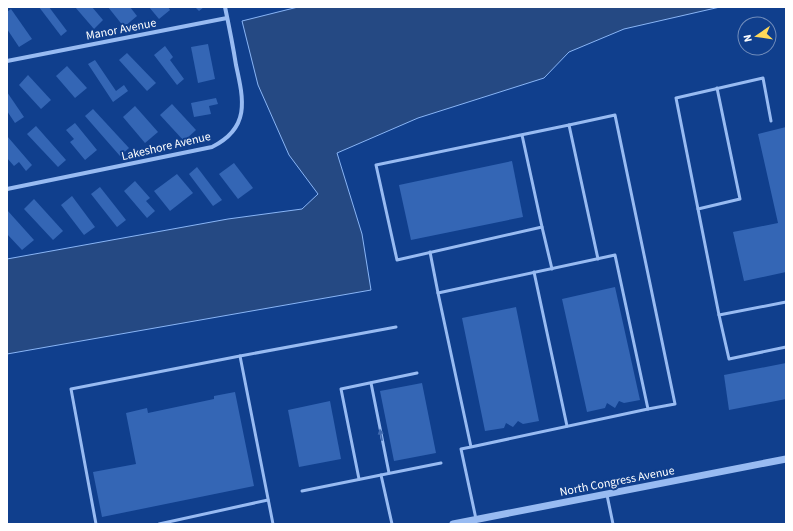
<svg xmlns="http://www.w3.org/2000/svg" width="793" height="531" font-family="'Source Sans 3',sans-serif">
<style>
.water{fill:#254983;stroke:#89b5f6}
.building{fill:#3466b5}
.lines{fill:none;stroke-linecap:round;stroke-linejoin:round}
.service{stroke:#98bbf2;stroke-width:3}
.minor{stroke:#98bbf2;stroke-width:4}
.tertiary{stroke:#98bbf2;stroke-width:7}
.oneway{fill:#406ab0}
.labels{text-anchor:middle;stroke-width:4;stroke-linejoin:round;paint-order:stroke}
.street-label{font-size:12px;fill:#fff;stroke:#103f8d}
</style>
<rect width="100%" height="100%" fill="#103f8d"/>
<polygon class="water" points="298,7 720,7 624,29 569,52 544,78 418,118 337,153 362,234 371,290 7,354 7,259 228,219 302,209 318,194 289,155 258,85 242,21"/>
<g class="building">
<polygon points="39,7 49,7 67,31 61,36"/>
<polygon points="75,7 92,7 103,20 94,29"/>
<polygon points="108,7 130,7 137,16 124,27"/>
<polygon points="149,7 168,7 170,10 159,19"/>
<polygon points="195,7 204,7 199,11"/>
<polygon points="11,9 32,39 19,47 7,29 7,12"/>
<polygon points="208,44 215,79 198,83 191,47"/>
<polygon points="165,46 173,57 170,60 184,79 177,85 154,55"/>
<polygon points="127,53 156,83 147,91 119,60"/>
<polygon points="95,60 116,91 124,85 128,91 113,102 88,64"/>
<polygon points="67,66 87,88 75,98 56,76"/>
<polygon points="28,75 51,100 41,109 19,85"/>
<polygon points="7,92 24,117 15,123 7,111"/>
<polygon points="216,98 218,104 209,106 211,114 194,117 191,103"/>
<polygon points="172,104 196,130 184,141 160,115"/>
<polygon points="135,106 158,132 145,143 123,117"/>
<polygon points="93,109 129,148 120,156 85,116"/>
<polygon points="75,123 97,150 85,160 70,142 74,139 66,130"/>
<polygon points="36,126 66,160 58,167 27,134"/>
<polygon points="786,127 786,272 744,281 733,232 778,223 758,134"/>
<polygon points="7,136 32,165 26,171 19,162 14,166 7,158"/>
<polygon points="512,161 523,217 411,240 399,185"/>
<polygon points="234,163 253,188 238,199 219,174"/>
<polygon points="197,167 222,200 213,206 189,174"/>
<polygon points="177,174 193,193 170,211 154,191"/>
<polygon points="135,181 150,198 146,201 155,211 147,218 124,191"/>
<polygon points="100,187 126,220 117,227 91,194"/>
<polygon points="72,196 95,227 84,235 61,205"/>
<polygon points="34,199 63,231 53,240 24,209"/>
<polygon points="7,210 34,240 22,250 7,234"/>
<polygon points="615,287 640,400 624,403 619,401 615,408 607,403 605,408 587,412 562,299"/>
<polygon points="516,307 539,421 523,424 518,421 513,427 506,423 504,428 485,431 462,318"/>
<polygon points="786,363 786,399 729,410 724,375"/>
<polygon points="422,383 436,453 394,461 380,391"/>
<polygon points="235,392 254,486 102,517 93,472 136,464 126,413 147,408 148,413 214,399 214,396"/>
<polygon points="330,401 341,459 299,467 288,410"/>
</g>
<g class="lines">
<g class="service">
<polyline points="771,121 763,78 676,98 719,315 786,302"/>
<polyline points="569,125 615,115 675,404 648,409"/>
<polyline points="522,135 542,227 397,260 376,165 569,125 598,259"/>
<polyline points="698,209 740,199 717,88"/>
<polyline points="542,227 552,269"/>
<polyline points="430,252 438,293"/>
<polyline points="534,272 567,426"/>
<polyline points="719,315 729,359 786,347"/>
<polyline points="371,383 389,473"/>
<polyline points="471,447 438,293 615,255 648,409 471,447 461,449 476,519"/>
<polyline points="359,479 341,389 417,373"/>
<polyline points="302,491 381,475"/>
<polyline points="607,495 613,524"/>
<polyline points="96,524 71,389 240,356"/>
<polyline points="159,524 268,500"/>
<polyline points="273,524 240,356 396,327"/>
<polyline points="392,524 381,475 441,463"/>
</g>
<g class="minor">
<polyline points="7,61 227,18"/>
<path d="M7,189L212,147C250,128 244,101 236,65C233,46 229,26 225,7"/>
</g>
<polyline class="tertiary" points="453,524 786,459"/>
</g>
<defs><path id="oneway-solid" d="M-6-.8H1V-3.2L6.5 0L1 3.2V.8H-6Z"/></defs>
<use class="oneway" href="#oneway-solid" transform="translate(381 435) rotate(-101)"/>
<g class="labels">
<g class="street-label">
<text transform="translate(121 29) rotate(-11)" y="4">Manor Avenue</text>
<text transform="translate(166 146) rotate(-13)" y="4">Lakeshore Avenue</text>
<text transform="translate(617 481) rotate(-11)" y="4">North Congress Avenue</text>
</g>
</g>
<rect width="793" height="531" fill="none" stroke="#ffffff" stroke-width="16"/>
<g transform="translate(757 36) rotate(257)"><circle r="19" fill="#103f8d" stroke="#708cbb"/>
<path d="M0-3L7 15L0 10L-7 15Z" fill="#ffd959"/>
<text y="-6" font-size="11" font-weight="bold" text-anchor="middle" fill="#ffffff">N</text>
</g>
</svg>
